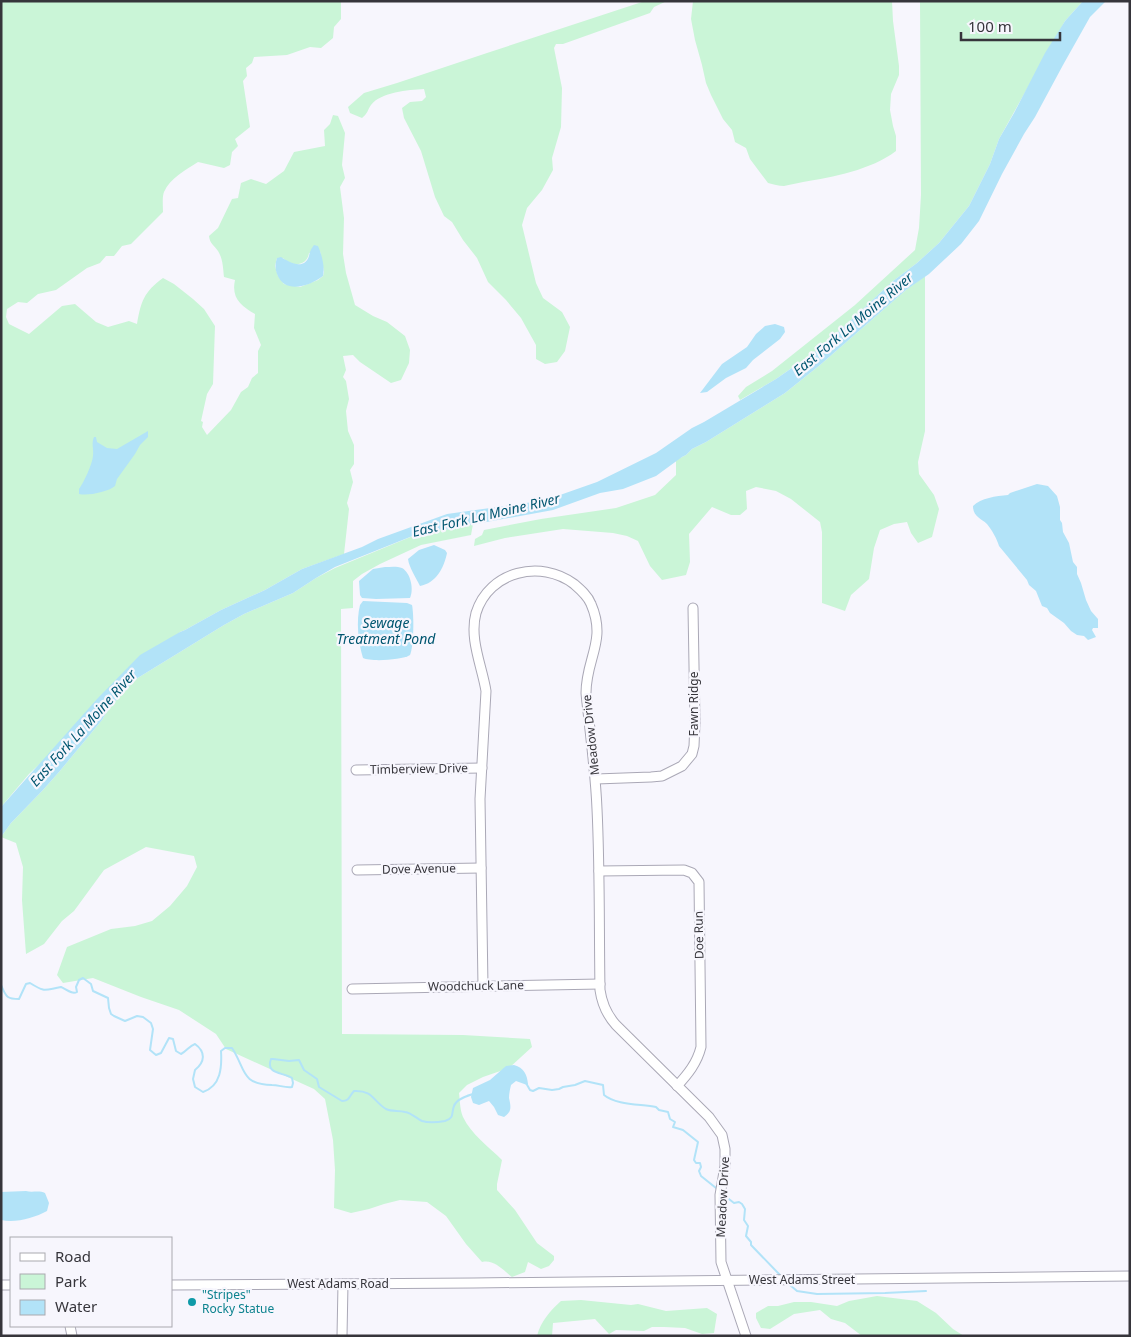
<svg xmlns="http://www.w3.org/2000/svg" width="1131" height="1337" font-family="'Noto Sans',sans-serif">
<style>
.green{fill:#caf5d7;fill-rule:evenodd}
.water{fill:#b2e3f8}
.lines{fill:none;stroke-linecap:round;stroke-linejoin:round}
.stream{stroke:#b2e3f8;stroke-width:2}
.minor-casing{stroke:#aaa8b6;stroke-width:11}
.minor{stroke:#fff;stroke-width:9}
.culture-dot{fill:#0f9aa8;stroke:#f7f6fd;stroke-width:2}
.labels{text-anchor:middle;stroke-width:4.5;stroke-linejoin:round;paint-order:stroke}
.street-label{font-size:12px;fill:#36353b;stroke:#f7f6fd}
.culture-label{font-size:12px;fill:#0d838f;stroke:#f7f6fd;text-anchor:start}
.water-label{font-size:14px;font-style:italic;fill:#005670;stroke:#f7f6fd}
</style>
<rect width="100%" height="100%" fill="#f7f6fd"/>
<g class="green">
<path d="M1,1H341V19L334,27L333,38L321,48L310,47L287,55L254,57L252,63L246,68L247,76L243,81L250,127L235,139L238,146L232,152L230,165L224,168L198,162C186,170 170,178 164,192C162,197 163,206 163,212L131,244L122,246L114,256H106L100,263L87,268L56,290L38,294L27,303L18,302L7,309L6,317L9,324L29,334L62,306L75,304L96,322L108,327L129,321L137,324C141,301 144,292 163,278L174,284L193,299L204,309L215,326L213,384L207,394L201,421L203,422L202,427L207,435L231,410L241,392L248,387L252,378L258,373V351L261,345L254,328L255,314C241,306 231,298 235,280L224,277C223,268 223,259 218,251C214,245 210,244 209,236L218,228L232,199L238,198L241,183L251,179L266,184L284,171L294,152L325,146L324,130L330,124L333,115L338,116L345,133L342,165L345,178L340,187L344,218L343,254L346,273L355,305L373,316L387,322L405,336L410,350L409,363L401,380L391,383L360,362L353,355L343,356L346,370L343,377L346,381L349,399L346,411L348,431L354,445V464L350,470L353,482L347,503L349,509L344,554L302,569L265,590L221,610L185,630L180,632L29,774L1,807ZM320,251L324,272L323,276L318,280L300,287L284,284L278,276L275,266L277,258H283C291,267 307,267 309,253Z"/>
<path d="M645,1H667L654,7L650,13L563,44H556L554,48L562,88L561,127L552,158L553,170L542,190L527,208L522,225L536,283L543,298L562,312L570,327L565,351L557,362L545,364L536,359V345L521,318L506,300L488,282L477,258L463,240L452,222L444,216L435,197L421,151L404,118L402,108L410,102L422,101L426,97L424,89C408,90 381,92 371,105C367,111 368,113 362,118L350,113L348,107L364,93L397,83L487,53Z"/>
<path d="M693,1H892L893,21L899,66V75L891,94L890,110L893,126L896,136V151C871,170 833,177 803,182C797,183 790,185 784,186C779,186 773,184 768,183L750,159L746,148L735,142L732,130L723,119L711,95L706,83L702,65L695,40L691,19Z"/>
<polygon points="920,1 1083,1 1065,21 999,139 990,164 969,206 939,243 917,263 893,281 822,347 776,379 740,400 738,396 746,387 772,371 855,305 915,250 919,228 921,195"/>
<polygon points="925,276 925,431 918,462 919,474 934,495 939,509 932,537 918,543 911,533 907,522 894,524 880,530 874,548 869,579 851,595 845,611 822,603 822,532 820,522 791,499 776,491 756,487 746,491 747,509 740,515 731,515 712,507 689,534 690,562 686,575 662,580 650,566 638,541 627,536 613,533 563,529 505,538 474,546 475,539 482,535 484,530 541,519 616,508 655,495 676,475 676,460 686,455 692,449 706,442 785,393 820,365 906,290"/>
<path d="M473,524L471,535L421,545L380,564L362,574L353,581V608L341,609L342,1034L463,1035L530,1039L532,1047L509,1068L483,1077L467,1085L459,1093C460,1101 460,1110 463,1117C471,1134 489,1147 502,1160L497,1184V1190L515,1210L537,1243L554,1256V1260L549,1266L541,1269L528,1262L525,1272L512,1277C503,1270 494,1259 482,1262L466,1244L446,1216L427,1202L400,1200L384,1204L369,1209L351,1213L334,1208L335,1170L333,1140L325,1099L314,1089L226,1049L216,1034L179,1010L141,997L93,978L63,983L57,975L67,947L111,929L135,926L152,921L170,906L187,886L197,867L194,856L146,847L104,870L74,911L62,921L44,944L26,954L22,900L23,867L16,843L1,837L11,823L43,790L59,772L102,720L109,708L136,679L224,625L244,614L293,593L316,578L335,568L425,531L451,529L459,527Z"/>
<polygon points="877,1296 917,1301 936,1313 953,1329 964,1336 862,1336 845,1323 831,1319 820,1310 794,1314 770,1329 761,1328 756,1318 756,1313 768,1306 778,1306 794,1302 811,1302 837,1306 849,1301"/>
<path d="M581,1300L631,1305L638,1304L666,1311L707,1308L717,1314L714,1333L702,1334L685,1328L664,1327H652L644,1331L616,1330L609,1334L595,1319L553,1323L552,1336H537C541,1321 550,1311 561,1301Z"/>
</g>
<g class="water">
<polygon points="1083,1 1106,1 1090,17 1063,65 1035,117 1024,134 1002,174 979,221 961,244 929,274 906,290 820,365 785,393 706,442 692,449 686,455 682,457 656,476 623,489 600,493 553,510 459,527 451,529 425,531 335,567 316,578 293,593 244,614 224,625 136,679 109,708 102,720 59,772 43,790 11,823 1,837 1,807 97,699 140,655 180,632 185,630 221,610 265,590 302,569 362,547 378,539 447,514 533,502 560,495 597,482 656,453 692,428 704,422 776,379 822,347 893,281 917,263 939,243 969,206 990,164 999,139 1014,113 1045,53 1065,21"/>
<path d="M314,245L318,246C322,255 325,267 323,276C310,286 285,295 277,274C275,269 275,264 277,258L281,257C289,262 304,271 309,256C310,251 311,249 314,245Z"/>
<polygon points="775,324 784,327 785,332 780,339 753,360 746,368 726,378 707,392 700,393 722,364 747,347 756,334 765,326"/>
<path d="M148,431V437L140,445L135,454L117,479L115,486C108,492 88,496 79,494V489C84,482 92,465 93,456C94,449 91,444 94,437H96L97,442L107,448L117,449Z"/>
<path d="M1037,484L1048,486L1057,496L1060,507V520L1062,523L1063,532L1069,543L1073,562L1077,567V574L1081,583L1086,600L1091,611L1098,619V628H1093L1092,630L1096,637L1088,640L1084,636L1077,635L1071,631L1064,623L1050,613L1047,608L1042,606L1036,591L1029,585L1027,580L999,546C997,539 992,530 987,524C981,518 973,517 973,506C981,498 996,496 1008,495L1010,493Z"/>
<path d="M434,545L445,550L447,553C444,568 436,583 420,586C416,578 409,567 408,559L419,550Z"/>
<path d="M385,567C390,567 397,566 402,568C411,573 414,590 410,598L376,599L362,598L360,595L359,581L373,569Z"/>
<path d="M363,601L407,603L412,605C414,615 414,645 410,655C402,660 371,662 363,658C358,642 356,621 360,605Z"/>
<path d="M514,1065C524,1068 527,1074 528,1084L527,1085L516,1081L511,1085C510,1089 509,1094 509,1098C511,1107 512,1112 504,1117L498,1115L494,1107L489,1101L479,1105L473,1103L471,1097L473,1088L490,1080L506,1066Z"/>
<path d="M26,1191C32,1193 39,1190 45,1193L49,1203L47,1211C34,1218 16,1223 1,1220V1192Z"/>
</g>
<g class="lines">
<g class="stream">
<path d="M1,985C6,996 6,999 19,999L26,984L30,983C46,993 44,990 61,987C66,989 72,995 77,992L76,987L79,980L83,978L91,984L93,991L108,998L109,1008L111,1014L114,1016L125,1021L137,1016L143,1017L151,1023L153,1029L150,1050L156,1055L161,1053L169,1038L173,1039L176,1051L181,1054C187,1051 189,1046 195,1044C206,1052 205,1062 195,1070L193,1079L195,1087L203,1092C221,1086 222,1067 221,1051L225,1048H232C246,1069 240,1084 272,1085C279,1085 285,1088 292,1087L293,1083L292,1078C284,1072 265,1075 271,1059H273L289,1061L299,1060L304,1070L317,1079L319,1087L342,1101C350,1101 349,1096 354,1091C373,1090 373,1101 386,1109C392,1112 399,1110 405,1112C412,1113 417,1119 422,1121C429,1123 439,1122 445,1121C455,1118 451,1113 454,1106C456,1099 467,1096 473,1094"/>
<path d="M526,1083L530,1090L533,1091L539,1088L552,1090L559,1089L563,1087L575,1085L585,1081L603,1085L604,1095C616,1105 640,1104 656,1107L659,1110L668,1112L670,1119L675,1122L673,1127L683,1130L698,1142L694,1160L696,1163H700L701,1167L699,1171L701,1176L716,1188"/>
<polyline points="725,1196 734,1203 739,1202 742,1204 745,1209 744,1220 748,1226 746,1236 751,1242 751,1245 780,1275"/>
<polyline points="790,1285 797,1291 817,1294 885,1293 926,1291"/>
</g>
<g class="minor-casing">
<g id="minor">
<polyline points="356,770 482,768"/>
<polyline points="596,779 651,777 662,776 682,766 692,754 694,746 695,723 693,608"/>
<polyline points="357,870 481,868"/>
<path d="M599,871L684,870L692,873L699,882L701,1047C697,1063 688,1074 677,1086"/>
<path d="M483,986L480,799L486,691C482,666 469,639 476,613C489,571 541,559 574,584C581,590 588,596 591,604C607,641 586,658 586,693C587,705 589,718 590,730C593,757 596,783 597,809C600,870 599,930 600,990C602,1004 607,1015 616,1025L709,1117L722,1135L725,1149V1166L720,1195L721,1262L746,1336"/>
<polyline points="352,989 600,984"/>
<polyline points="1,1285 11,1285"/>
<polyline points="171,1285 474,1283 1130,1276"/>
<polyline points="70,1326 72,1336"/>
<polyline points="342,1336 343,1284"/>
</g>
</g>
<use href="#minor" class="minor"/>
</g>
<circle class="culture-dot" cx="192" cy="1302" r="5"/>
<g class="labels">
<g class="street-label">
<text transform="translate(694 704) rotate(-90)" y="4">Fawn Ridge</text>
<text transform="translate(591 735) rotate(-96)" y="4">Meadow Drive</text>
<text transform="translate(419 769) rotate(-1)" y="4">Timberview Drive</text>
<text transform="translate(419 869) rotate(-1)" y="4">Dove Avenue</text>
<text transform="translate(699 935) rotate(-91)" y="4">Doe Run</text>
<text transform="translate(476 986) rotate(-1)" y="4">Woodchuck Lane</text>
<text transform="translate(723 1197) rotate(-87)" y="4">Meadow Drive</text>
<text x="802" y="1284">West Adams Street</text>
<text x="338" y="1288">West Adams Road</text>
</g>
<g class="culture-label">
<text x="202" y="1299">"Stripes"<tspan x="202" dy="14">Rocky Statue</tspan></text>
</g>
<g class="water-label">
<text transform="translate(853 324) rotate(-40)" y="5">East Fork La Moine River</text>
<text transform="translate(486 515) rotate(-13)" y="5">East Fork La Moine River</text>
<text x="386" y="628">Sewage<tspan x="386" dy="16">Treatment Pond</tspan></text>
<text transform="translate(83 728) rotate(-48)" y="5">East Fork La Moine River</text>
</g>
</g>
<rect width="1131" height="1337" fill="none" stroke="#36353b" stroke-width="5"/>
<rect x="10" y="1237" width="162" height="90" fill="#f7f6fd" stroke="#aaa9af"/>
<rect x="20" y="1253" width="25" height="8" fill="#ffffff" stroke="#aaa9af"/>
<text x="55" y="1262" font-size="15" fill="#36353b">Road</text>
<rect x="20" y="1274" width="25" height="15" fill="#caf5d7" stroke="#aaa9af"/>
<text x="55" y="1287" font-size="15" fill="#36353b">Park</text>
<rect x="20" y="1300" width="25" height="15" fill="#b2e3f8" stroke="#aaa9af"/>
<text x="55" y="1312" font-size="15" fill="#36353b">Water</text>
<path d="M961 32v8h99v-8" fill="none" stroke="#36353b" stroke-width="2.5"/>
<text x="968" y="32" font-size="15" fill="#36353b" stroke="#f7f6fd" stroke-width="4" paint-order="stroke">100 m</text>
</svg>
